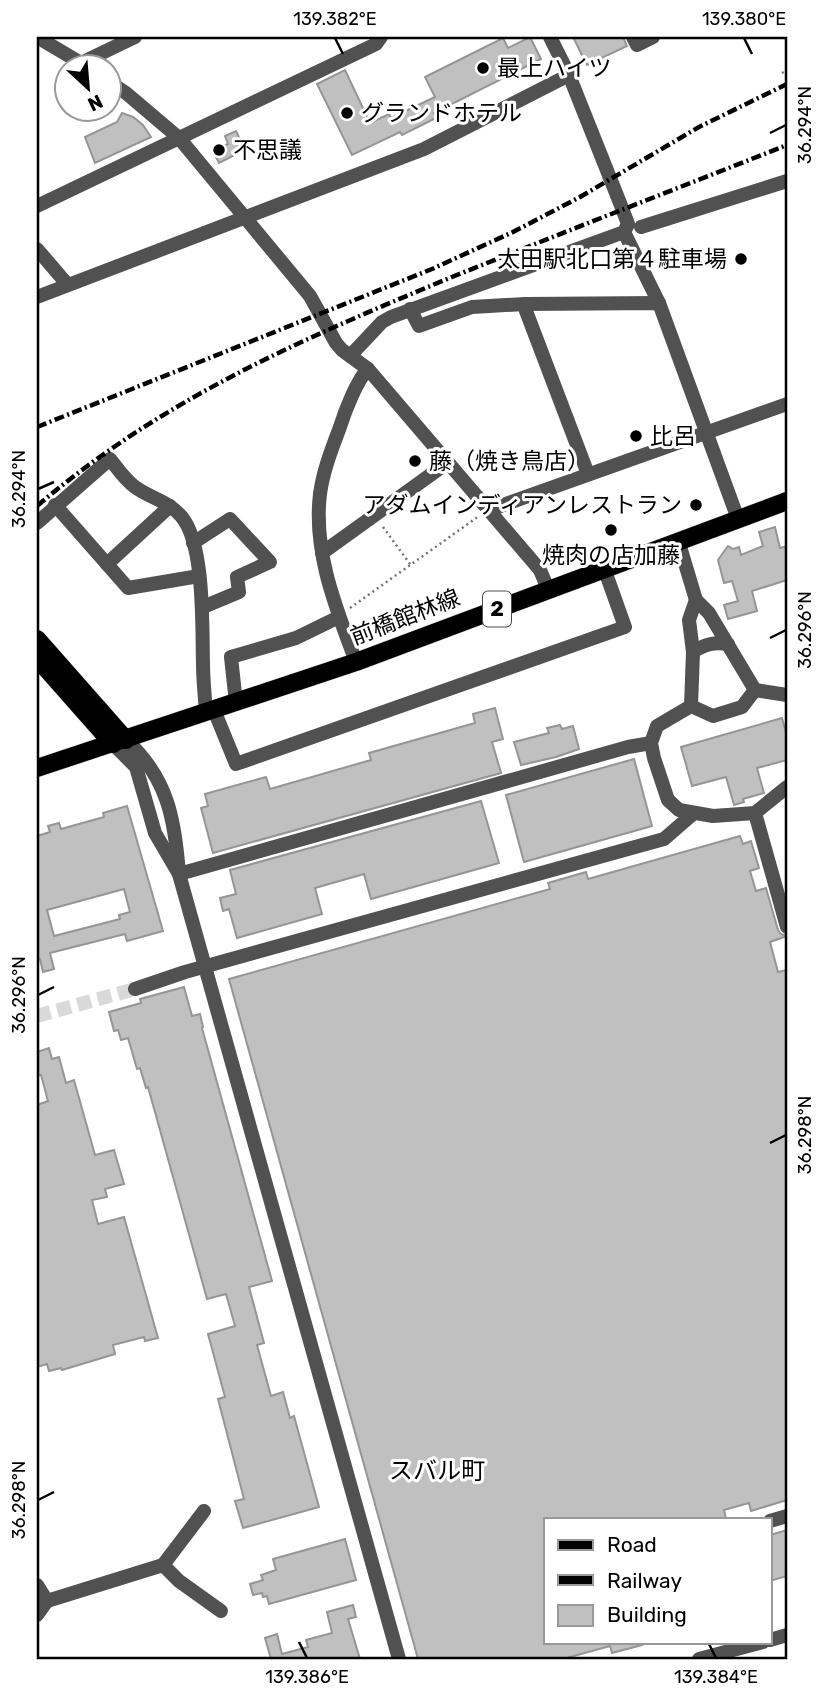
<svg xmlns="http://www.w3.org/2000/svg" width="824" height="1696" font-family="Rubik,'Noto Sans JP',sans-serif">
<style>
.building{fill:#c0c0c0;stroke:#959595;stroke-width:2;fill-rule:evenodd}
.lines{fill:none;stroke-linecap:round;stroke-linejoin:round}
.minor-tunnel{stroke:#d9d9d9;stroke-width:14;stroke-dasharray:14 7;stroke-linecap:butt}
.major-casing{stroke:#dbdbdb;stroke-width:19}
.path{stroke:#737373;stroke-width:2.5;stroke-dasharray:2 3.5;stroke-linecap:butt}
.minor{stroke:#515151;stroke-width:14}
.major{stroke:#000;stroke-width:18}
.rail{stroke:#000;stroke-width:4.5;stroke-dasharray:10 3.5 2 3.5;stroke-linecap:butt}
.ticks{fill:none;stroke:#000;stroke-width:2.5}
.poi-dot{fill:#000;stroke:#fff;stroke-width:2.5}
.labels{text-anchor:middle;stroke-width:6;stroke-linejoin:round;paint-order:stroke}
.shield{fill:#fff;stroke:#4c4c4c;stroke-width:2}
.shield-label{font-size:21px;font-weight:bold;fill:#000}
.poi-label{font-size:23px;fill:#000;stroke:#fff;text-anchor:start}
.street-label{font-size:23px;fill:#000;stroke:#fff}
.neighbourhood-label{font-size:24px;fill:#000;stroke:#fff}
.neatline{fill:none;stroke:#000;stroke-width:2.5}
.ticks-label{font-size:18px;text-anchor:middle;fill:#000}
</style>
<rect width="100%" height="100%" fill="#fff"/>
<g class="building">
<polygon points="530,37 541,59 434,113 436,118 402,135 400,132 352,155 317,84 345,70 370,123 389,114 391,118 435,97 425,77 503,38 508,48"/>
<polygon points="573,37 623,37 627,46 587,65"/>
<polygon points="122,113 133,117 143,125 151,137 95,163 85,137 117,122"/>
<polygon points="236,131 245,150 219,163 213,151 228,144 225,136"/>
<polygon points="775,527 780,548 787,546 787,580 752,591 757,611 728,619 724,605 738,601 732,581 724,583 718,560 728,546 733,549 739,547 741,555 763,546 759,532"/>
<polygon points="495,708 503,739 492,742 501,773 213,853 201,808 208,806 205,794 266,777 270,789 371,760 369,753 475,723 473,714"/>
<polygon points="782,718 787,736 787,760 757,768 764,793 743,799 744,802 734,805 726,777 692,786 681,747"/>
<polygon points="560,725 562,729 573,726 579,749 556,757 521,765 514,742 549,733 547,728"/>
<polygon points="634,759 652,826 524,862 506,795"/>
<polygon points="481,801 499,863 371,899 364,874 315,888 322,914 237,938 229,909 223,911 220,898 236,894 230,870"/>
<path d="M127,806L163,931L127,941L125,934L50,953L54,969L43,972L40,959L37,960V836L50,832L48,826L59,823L61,829L104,817L103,813ZM124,889L130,912L119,915L120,919L54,936L47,910Z"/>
<polygon points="740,836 743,844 751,841 759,868 750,871 756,891 766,888 778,930 781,934 787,936 770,942 778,972 787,970 787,1500 751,1511 749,1503 724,1510 726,1519 546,1519 546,1642 641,1642 642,1645 612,1653 610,1646 563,1659 418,1659 229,979 550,889 548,883 586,872 588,879"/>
<polygon points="184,987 192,1016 200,1014 203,1027 202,1028 272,1281 249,1287 264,1343 257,1345 271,1396 283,1392 290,1418 294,1416 319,1507 243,1528 235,1501 244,1499 218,1399 225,1397 208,1334 235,1326 226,1294 207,1299 148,1087 146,1088 140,1068 137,1069 128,1038 121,1040 118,1030 114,1031 109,1012 141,1003 140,999"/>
<polygon points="49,1048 52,1059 59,1057 66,1083 74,1080 95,1155 114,1150 124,1184 105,1189 107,1197 92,1200 98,1224 124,1217 158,1338 145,1341 144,1337 113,1345 115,1354 62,1370 61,1368 49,1371 47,1364 37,1367 37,1105 48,1101 41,1075 37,1076 37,1052"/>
<polygon points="787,1530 787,1576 770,1581 770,1535"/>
<polygon points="345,1539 356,1580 269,1604 267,1596 263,1597 262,1593 253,1595 250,1584 263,1580 261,1575 276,1570 273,1559"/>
<polygon points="353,1605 356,1617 348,1619 360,1659 271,1659 265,1638 277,1634 282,1654 308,1647 306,1640 332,1633 327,1612"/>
</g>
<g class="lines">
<polyline class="minor-tunnel" points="37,1016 135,989"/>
<g class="major-casing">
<g id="major">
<polyline points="37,639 126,740"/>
<polyline points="37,658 113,744"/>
<polyline points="37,768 356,662 787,501"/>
</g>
</g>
<g class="path">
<polyline points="782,73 787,70"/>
<polyline points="383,527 410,564"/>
<polyline points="350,608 479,516"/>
</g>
<g class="minor">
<polyline points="37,37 86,66"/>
<polyline points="633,37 637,45 653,37"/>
<polyline points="81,63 135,37"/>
<polyline points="108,81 126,93 179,138 310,296 336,343 342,350 368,369 540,570 548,589"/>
<polyline points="37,206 376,44 381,37"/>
<polyline points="641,227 787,181"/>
<polyline points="624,232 659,303"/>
<polyline points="37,249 67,284"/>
<polyline points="37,297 424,149 569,75"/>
<polyline points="525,304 526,311 588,474"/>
<polyline points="410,309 419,326 472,307 525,304 659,303 738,519"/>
<polyline points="350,356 382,322 391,317 624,232 628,224 622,208 569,75 550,37"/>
<polyline points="55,505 128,588 199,576"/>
<polyline points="489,510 787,404"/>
<path d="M37,523L110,459C117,468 125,480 135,487C150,498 168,501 181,516C205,543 202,628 203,664C203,680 205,697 206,713"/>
<polyline points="678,540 696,600 709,613 755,690 787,695"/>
<polyline points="193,543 230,519 270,562 237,577 239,592 203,607"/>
<polyline points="322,553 447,463"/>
<polyline points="107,564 170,506"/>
<polyline points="696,600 689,620 693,652 691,706 657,726 651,743 654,758 668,800 679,810 713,816 755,813 787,787"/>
<path d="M693,652C705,644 714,642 728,644"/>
<path d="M356,662C336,608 313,552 320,494C323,471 332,448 340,427C345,411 357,380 368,369"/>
<polyline points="236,703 231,657 296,638 339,617"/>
<polyline points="691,706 713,716 742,707 755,690"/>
<polyline points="214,710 236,764 625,627 604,568"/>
<path d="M126,740C168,778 175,820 179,874L628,747L651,743"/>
<polyline points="113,744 136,767 155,833 179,874 399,1659"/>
<polyline points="755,813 787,927"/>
<polyline points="135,989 185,972 664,839 694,813"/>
<polyline points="770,1521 787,1516"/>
<polyline points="163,1565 179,1581 221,1611"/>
<polyline points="37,1585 47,1601"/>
<polyline points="37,1615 47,1601 163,1565 204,1511"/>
<polyline points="770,1640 787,1635"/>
<polyline points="699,1659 763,1642"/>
</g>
<use href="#major" class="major"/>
<g class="rail">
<polyline points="37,427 432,269 513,232 580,197 699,127 787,84"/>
<path d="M37,506C164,398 300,340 452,277C564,232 676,189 787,145"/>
</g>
</g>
<path class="ticks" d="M335,38L343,54M744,38L752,54M770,133L786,125M38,489L54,482M770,638L786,630M38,995L54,987M770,1143L786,1135M38,1500L54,1492M299,1642L307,1658M708,1642L716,1658"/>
<g class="poi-dot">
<circle cx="483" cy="68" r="7"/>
<circle cx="347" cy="113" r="7"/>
<circle cx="219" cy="150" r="7"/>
<circle cx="741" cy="259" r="7"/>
<circle cx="636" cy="436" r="7"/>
<circle cx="415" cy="461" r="7"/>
<circle cx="696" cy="505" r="7"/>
<circle cx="611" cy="530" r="7"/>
</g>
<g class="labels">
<rect class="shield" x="483" y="591.5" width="28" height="35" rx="5"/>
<g class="shield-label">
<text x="497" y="616">2</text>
</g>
<g class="poi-label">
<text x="497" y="76">最上ハイツ</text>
<text x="361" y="121">グランドホテル</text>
<text x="233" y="158">不思議</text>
<text x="727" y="267" text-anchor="end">太田駅北口第４駐車場</text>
<text x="650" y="444">比呂</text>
<text x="429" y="469">藤（焼き鳥店）</text>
<text x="682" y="513" text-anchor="end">アダムインディアンレストラン</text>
<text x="611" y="563" text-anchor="middle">焼肉の店加藤</text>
</g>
<g class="street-label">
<text transform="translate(405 617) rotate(-21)" y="8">前橋館林線</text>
</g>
<g class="neighbourhood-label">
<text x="437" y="1479">スバル町</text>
</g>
</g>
<rect width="824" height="1696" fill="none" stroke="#ffffff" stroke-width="77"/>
<rect x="544" y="1518" width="228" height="126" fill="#ffffff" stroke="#999999" stroke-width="2"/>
<rect x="558" y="1540" width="35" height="10" fill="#000000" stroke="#999999" stroke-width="2"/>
<text x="607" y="1552" font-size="21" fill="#000000">Road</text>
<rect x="558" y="1575" width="35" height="10" fill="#000000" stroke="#999999" stroke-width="2"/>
<text x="607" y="1588" font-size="21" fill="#000000">Railway</text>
<rect x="558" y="1605" width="35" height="21" fill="#c0c0c0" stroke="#999999" stroke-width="2"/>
<text x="607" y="1622" font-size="21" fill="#000000">Building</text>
<g transform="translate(88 88) rotate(154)"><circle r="33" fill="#ffffff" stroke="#999999" stroke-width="2"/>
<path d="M0-5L12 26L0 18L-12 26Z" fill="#000000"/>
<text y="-10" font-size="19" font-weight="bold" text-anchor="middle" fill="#000000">N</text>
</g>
<rect x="38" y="38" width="748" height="1620" class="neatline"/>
<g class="ticks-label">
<text x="335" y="25">139.382°E</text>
<text x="744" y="25">139.380°E</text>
<text transform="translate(805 125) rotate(-90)" y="6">36.294°N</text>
<text transform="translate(19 489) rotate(-90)" y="6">36.294°N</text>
<text transform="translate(805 630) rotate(-90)" y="6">36.296°N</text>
<text transform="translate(19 995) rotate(-90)" y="6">36.296°N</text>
<text transform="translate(805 1135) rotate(-90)" y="6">36.298°N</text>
<text transform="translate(19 1500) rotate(-90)" y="6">36.298°N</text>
<text x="307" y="1683">139.386°E</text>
<text x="716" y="1683">139.384°E</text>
</g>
</svg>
